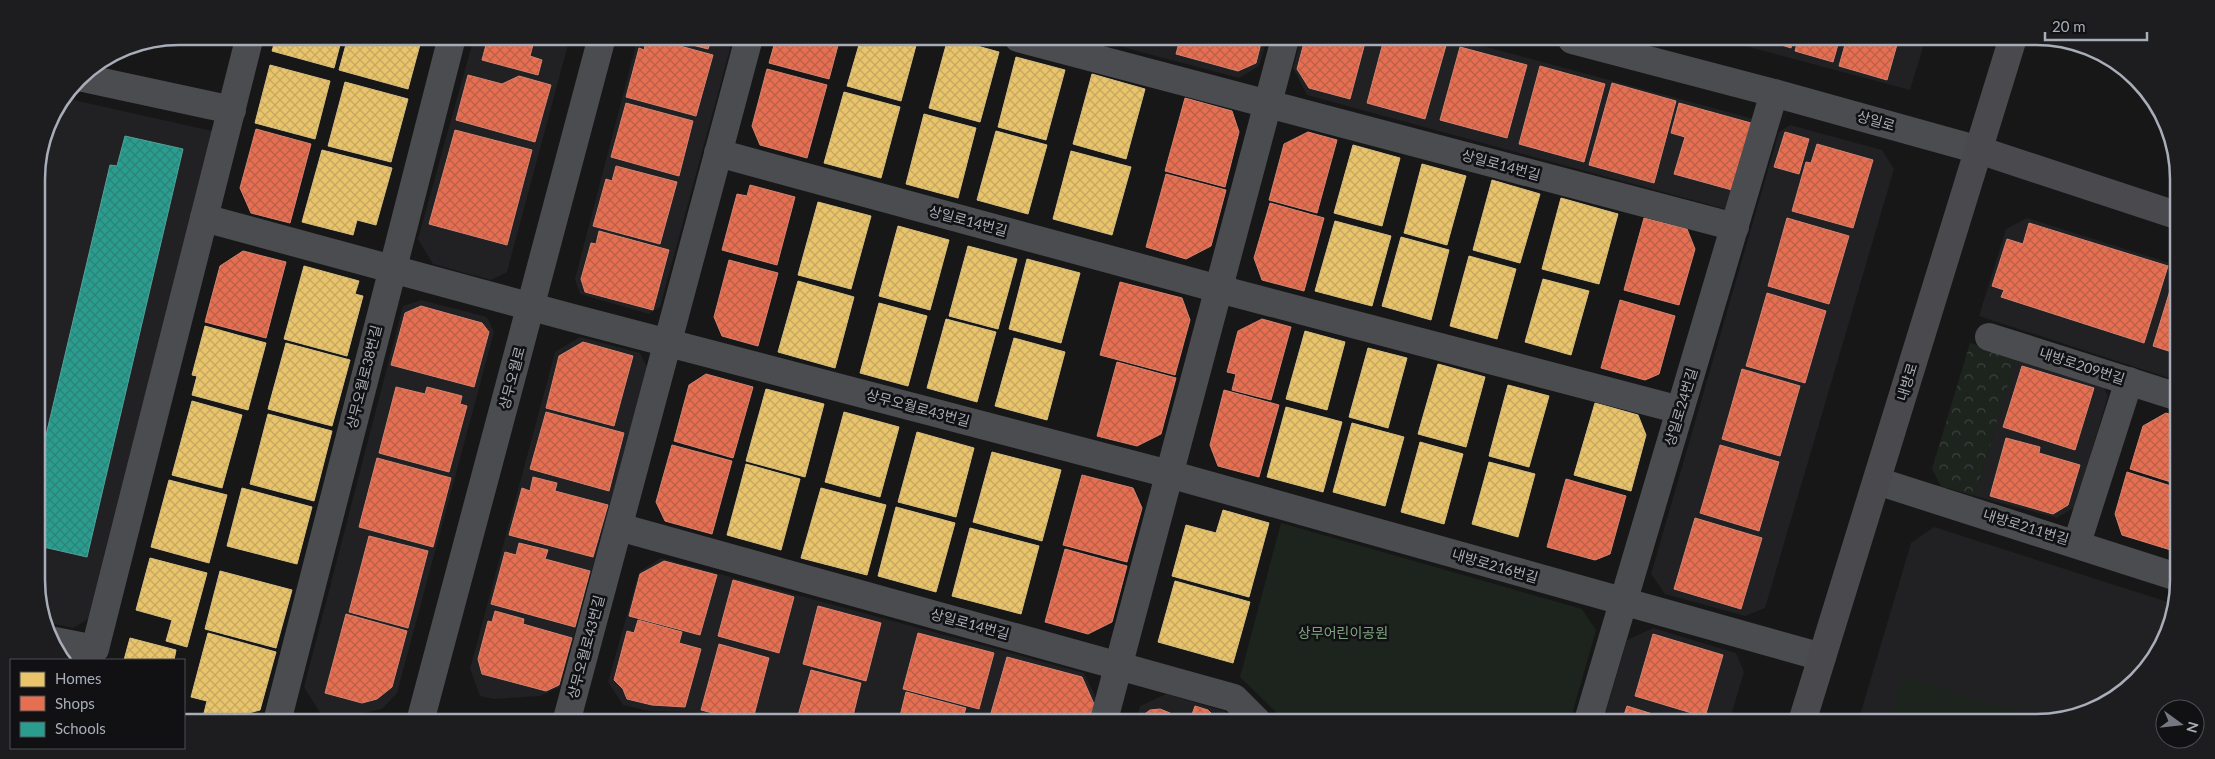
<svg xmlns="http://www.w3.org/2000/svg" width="2215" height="759" font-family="Lato,'Noto Sans KR',sans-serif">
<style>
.built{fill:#212123}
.forest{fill:url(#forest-crowns)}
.green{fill:#1d241e}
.homes{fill:url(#homes-cross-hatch);stroke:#d6bd81}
.shops{fill:url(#shops-cross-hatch);stroke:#d48270}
.schools{fill:url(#schools-cross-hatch);stroke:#50a29b}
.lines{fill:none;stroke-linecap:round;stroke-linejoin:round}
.street{stroke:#4b4c50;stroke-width:28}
.secondary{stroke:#4a4a4e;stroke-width:28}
.labels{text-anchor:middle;stroke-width:5;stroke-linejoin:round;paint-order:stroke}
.street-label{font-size:14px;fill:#a8adb8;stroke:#111113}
.park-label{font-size:14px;fill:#7fa381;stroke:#111113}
.rim{fill:none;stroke:#a8adb8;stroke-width:2.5}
</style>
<defs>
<pattern id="forest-crowns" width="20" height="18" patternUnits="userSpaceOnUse" patternTransform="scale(1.25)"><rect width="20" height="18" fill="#1d241e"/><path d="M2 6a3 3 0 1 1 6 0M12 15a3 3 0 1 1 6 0" fill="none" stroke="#3b413d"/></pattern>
<pattern id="homes-cross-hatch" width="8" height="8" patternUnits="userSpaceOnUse" patternTransform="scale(1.25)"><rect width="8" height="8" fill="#e9c46a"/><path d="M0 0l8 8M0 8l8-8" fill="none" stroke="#c4a760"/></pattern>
<pattern id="shops-cross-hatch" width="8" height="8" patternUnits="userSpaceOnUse" patternTransform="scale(1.25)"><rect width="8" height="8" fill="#e76f51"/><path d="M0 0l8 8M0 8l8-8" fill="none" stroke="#ba604a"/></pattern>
<pattern id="schools-cross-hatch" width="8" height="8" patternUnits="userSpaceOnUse" patternTransform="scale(1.25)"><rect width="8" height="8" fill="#2a9d8f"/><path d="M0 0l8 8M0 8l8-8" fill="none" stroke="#2c8379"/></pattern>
</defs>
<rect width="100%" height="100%" fill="#171717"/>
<g class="built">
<polygon points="474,37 570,37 507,272 491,280 433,264 418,239"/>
<polygon points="638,37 733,38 660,307 649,314 580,294 575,279"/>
<polygon points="1092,39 1267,39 1259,66 1239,78"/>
<polygon points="1301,39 1461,40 1754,119 1729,210 1307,95 1293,68"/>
<polygon points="1723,40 1925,41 1910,90"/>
<polygon points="65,98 212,131 93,616 73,628 46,622 39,608 37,170 47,124"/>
<polygon points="1790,125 1882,150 1894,169 1765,608 1745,616 1665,594 1651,574 1779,132"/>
<polygon points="2027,218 2176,265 2175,380 1979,316 2006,229"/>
<polygon points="421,300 487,317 494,332 397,693 382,709 350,716 321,714 304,687 403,306"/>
<polygon points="580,337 640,353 647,367 560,687 540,696 494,699 480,696 470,669 555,352"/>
<polygon points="2016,358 2102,384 2108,396 2075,507 2057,518 1975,496"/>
<polygon points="1934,527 2174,604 2174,617 2155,659 2123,693 2045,722 1858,722 1911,543"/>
<polygon points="661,558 1084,673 1099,703 1094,720 726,719 696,712 650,711 623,705 608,682 639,572"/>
<polygon points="1653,628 1736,653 1744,672 1729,722 1603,721 1627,640"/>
<polygon points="1166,694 1224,711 1234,720 1136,720 1140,706"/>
</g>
<polygon class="forest" points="1970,343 2016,358 1975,496 1941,486 1932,469"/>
<g class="green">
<polygon points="1281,523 1582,609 1596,630 1570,721 1285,721 1240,677"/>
<polygon points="1903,676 2048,721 1889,722"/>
</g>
<g class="homes">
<polygon points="276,37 342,37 334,68 272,51"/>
<polygon points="348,37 422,37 408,89 339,70"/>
<polygon points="861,38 918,38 901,101 847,86"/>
<polygon points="948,38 999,52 980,122 929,108"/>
<polygon points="1016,57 1065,70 1046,140 998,127"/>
<polygon points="270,65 330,81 315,139 255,123"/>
<polygon points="1092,74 1145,89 1126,159 1073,144"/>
<polygon points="345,82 408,99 391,162 328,146"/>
<polygon points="844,92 900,107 881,178 824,163"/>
<polygon points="924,114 976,128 958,198 906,184"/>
<polygon points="996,131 1047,145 1028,214 977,200"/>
<polygon points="1353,145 1400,158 1382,226 1334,213"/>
<polygon points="322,150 392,168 376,225 357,220 353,235 302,222"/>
<polygon points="1071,151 1131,167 1112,235 1053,219"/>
<polygon points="1422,164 1466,176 1447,245 1404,233"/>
<polygon points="1492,180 1540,194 1520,263 1473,250"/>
<polygon points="1561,198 1618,214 1599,284 1542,269"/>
<polygon points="818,202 871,216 851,289 798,275"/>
<polygon points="1335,221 1391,236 1372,306 1315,291"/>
<polygon points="898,226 949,240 930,310 879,296"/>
<polygon points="1401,237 1449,250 1431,320 1382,306"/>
<polygon points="968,246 1017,259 998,329 949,316"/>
<polygon points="1469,256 1516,269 1497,339 1450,326"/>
<polygon points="1027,259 1080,273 1061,343 1009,329"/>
<polygon points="304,266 359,281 355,294 363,296 347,356 284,339"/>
<polygon points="1543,279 1589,291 1571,355 1525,342"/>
<polygon points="798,281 854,297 835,368 778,352"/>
<polygon points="879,303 927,316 908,386 860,373"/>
<polygon points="946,319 996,332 977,402 927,388"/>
<polygon points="205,326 266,343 248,410 192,395 197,376 192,375"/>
<polygon points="1305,331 1345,342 1327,410 1286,399"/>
<polygon points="1014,338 1065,352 1047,420 995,406"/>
<polygon points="286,343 350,360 332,426 268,409"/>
<polygon points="1368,348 1407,358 1388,428 1349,417"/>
<polygon points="1438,364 1485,377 1466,447 1418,434"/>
<polygon points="1508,385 1549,396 1529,467 1489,456"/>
<polygon points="766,389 824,404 805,477 746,461"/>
<polygon points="192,401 242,415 222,488 172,475"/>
<polygon points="1595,403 1638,415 1646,435 1631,491 1574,475"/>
<polygon points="1286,407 1342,422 1323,492 1267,477"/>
<polygon points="844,412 899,427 880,497 825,482"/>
<polygon points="268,414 332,431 314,501 250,484"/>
<polygon points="1352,423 1404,437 1385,506 1333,492"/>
<polygon points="917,432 974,448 956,517 898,502"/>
<polygon points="1420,442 1463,454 1444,524 1401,512"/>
<polygon points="992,452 1061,470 1042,541 973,522"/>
<polygon points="1489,462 1535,474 1518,537 1472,524"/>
<polygon points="746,464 800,479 781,550 727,535"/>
<polygon points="169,480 227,495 209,563 151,547"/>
<polygon points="242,488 312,507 297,564 227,546"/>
<polygon points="821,488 886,505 867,575 801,558"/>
<polygon points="896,507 955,523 936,592 878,576"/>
<polygon points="1223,510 1269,523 1249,597 1172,576 1186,525 1216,533"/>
<polygon points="970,528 1039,546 1021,614 952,596"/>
<polygon points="150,558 207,573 187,647 166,641 172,620 136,610"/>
<polygon points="220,571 292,590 276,648 205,629"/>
<polygon points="1175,581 1250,602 1233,663 1158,642"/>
<polygon points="208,633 276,652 260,710 230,718 203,717 207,701 191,697"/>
<polygon points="130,638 176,650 174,660 124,660"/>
</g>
<g class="shops">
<polygon points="488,37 535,37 530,56 542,60 538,75 482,60"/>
<polygon points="647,37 713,55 696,116 626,97 639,48 644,50"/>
<polygon points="665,38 712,38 708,49"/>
<polygon points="776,38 840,38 829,79 769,63"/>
<polygon points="1141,39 1166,39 1164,45"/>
<polygon points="1180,39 1262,39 1256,63 1238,71 1176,54"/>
<polygon points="1305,39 1366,39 1350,99 1309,88 1297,69"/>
<polygon points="1384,39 1438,40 1447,42 1425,119 1367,103"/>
<polygon points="1766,40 1793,40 1791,48"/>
<polygon points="1798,40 1839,41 1833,62 1795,51"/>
<polygon points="1846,41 1898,41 1887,80 1839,66"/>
<polygon points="1460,47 1527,65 1507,138 1440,120"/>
<polygon points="1540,66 1605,84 1584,162 1519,144"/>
<polygon points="767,69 827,85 807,158 760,145 752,126"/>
<polygon points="468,75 502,84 519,76 551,85 535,142 456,120"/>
<polygon points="1612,83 1676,101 1654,183 1589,165"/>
<polygon points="1185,98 1232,111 1239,132 1225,187 1165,171"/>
<polygon points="626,103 693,121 679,176 611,157"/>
<polygon points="1679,103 1751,123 1732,190 1674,174 1685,137 1671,133"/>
<polygon points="256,129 311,144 290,223 251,213 240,188"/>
<polygon points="455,130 532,150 507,245 429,224"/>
<polygon points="1308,132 1337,140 1317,213 1269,200 1284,144"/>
<polygon points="1785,132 1809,139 1799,174 1774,167"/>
<polygon points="1817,144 1873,160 1853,228 1792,211 1806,162 1811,163"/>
<polygon points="616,166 677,182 660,244 593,226 606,179 612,181"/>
<polygon points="1166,174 1226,190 1211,246 1186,259 1146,247"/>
<polygon points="750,185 795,197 777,265 722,250 737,194 747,196"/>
<polygon points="1270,203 1324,218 1304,291 1262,280 1254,258"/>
<polygon points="1644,218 1687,229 1695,249 1679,305 1624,290"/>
<polygon points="1787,218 1849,236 1829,304 1768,286"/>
<polygon points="2029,223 2168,266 2144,343 2001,297 2004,290 1992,286 2007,239 2023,244"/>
<polygon points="599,231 669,250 653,310 585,292 581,279 591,243 596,244"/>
<polygon points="243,251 286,262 266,338 205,322 220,266"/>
<polygon points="729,260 778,273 758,346 722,336 714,317"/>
<polygon points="2175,274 2175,353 2153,346"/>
<polygon points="1120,282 1182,298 1190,320 1175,375 1100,355"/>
<polygon points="1767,293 1826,311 1805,383 1746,366"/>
<polygon points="1620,300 1675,316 1659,374 1645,380 1601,368"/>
<polygon points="421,306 482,323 489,332 474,387 391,365 405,313"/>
<polygon points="1262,319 1291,327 1271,400 1232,390 1236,374 1227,372 1238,331"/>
<polygon points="583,342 633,356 614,426 546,408 559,356"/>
<polygon points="1117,362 1176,378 1161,434 1137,446 1097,436"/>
<polygon points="2022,366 2094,388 2075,450 2003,427"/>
<polygon points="1742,369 1800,386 1780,456 1722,439"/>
<polygon points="706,374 753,387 733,458 674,441 689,385"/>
<polygon points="396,387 425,394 427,387 462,396 460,404 467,406 449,472 379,453"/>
<polygon points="1224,390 1279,405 1259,477 1218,466 1210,445"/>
<polygon points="546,412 624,433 609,491 530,469"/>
<polygon points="2166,413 2175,416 2174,483 2130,469 2143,426"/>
<polygon points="2006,438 2040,447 2039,453 2080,465 2068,505 2053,514 1990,496"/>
<polygon points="672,445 732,461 712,534 665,521 656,502"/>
<polygon points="1720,445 1779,462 1759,531 1700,513"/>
<polygon points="377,458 451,478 433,547 359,527"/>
<polygon points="2127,472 2174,487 2174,551 2122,535 2115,514"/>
<polygon points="1082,475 1133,488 1142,508 1127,562 1063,545"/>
<polygon points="533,477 557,483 555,491 608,505 593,557 509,535 522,488 530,491"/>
<polygon points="1566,479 1626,496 1610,554 1595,560 1547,547"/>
<polygon points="1695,518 1762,538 1741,609 1674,589"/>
<polygon points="369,536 428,551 408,628 349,612"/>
<polygon points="519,543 548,550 545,559 590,571 575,627 491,604 505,552 516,555"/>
<polygon points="1065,549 1127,566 1112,622 1088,634 1045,622"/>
<polygon points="664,561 717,575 700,635 629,616 640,574"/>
<polygon points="733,580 794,597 779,653 718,636"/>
<polygon points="818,606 881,623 866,681 803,664"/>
<polygon points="495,611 524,619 523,624 572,638 559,685 546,691 482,674 478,659 488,621 492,622"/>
<polygon points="346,614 407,631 392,687 377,699 362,703 325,693"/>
<polygon points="638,620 682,632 679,643 701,649 685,707 652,705 627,699 623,689 614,680 627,631 634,633"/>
<polygon points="918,633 994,653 979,709 903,689"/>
<polygon points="1653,634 1723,655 1705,717 1635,696"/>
<polygon points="719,644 769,658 753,719 736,719 701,710"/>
<polygon points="1007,657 1082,677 1094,704 1090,720 1018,720 991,713"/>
<polygon points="811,670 861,683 852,720 797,719"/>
<polygon points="906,692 966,708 962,720 899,720"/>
<polygon points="1195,706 1208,710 1218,720 1190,720"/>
<polygon points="1627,706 1678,722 1622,721"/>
<polygon points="1160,709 1170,713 1174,720 1140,720 1142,716 1150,710"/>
</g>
<polygon class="schools" points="125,136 183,149 87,557 39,546 44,518 38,517 38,469 110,165 117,166"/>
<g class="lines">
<g class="street">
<polyline points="1018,38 1735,227"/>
<polyline points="1572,40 1774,93 1979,150"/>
<polyline points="79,77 232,110"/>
<polyline points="718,153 1219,289 1680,410"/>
<polyline points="204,218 569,317 1169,474 1822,657"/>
<polyline points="1989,337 2175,396"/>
<polyline points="1877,481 2174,576"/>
<polyline points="619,527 1234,698 1257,721"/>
<polyline points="2077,543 2129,381"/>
<polyline points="55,641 95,649 250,36"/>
<polyline points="278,718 452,37"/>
<polyline points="421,718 602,37"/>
<polyline points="567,719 749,38"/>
<polyline points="1104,720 1285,39"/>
<polyline points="1588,721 1774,93"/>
</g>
<g class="secondary">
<polyline points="1979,150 2176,215"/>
<polyline points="1802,722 2012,41"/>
</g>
</g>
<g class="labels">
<g class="street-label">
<text transform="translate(1876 121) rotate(16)" y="5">상일로</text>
<text transform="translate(1501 165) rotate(15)" y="5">상일로14번길</text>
<text transform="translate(968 221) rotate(15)" y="5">상일로14번길</text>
<text transform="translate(2082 366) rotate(18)" y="5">내방로209번길</text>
<text transform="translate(364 377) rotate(-76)" y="5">상무오월로38번길</text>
<text transform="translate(512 378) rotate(-75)" y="5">상무오월로</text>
<text transform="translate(1907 382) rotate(-73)" y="5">내방로</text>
<text transform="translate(1681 407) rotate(-73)" y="5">상일로24번길</text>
<text transform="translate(918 408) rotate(15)" y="5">상무오월로43번길</text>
<text transform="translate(2026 527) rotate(17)" y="5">내방로211번길</text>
<text transform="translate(1495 566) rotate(16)" y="5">내방로216번길</text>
<text transform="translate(970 624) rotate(15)" y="5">상일로14번길</text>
<text transform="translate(586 647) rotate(-75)" y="5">상무오월로43번길</text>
</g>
<g class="park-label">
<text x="1343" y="638">상무어린이공원</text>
</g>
</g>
<path d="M0 0H2215V759H0ZM179 45H2036A134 134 0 0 1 2170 179V580A134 134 0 0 1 2036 714H179A134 134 0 0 1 45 580V179A134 134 0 0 1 179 45Z" fill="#1d1d20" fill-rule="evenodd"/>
<path class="rim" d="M179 45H2036A134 134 0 0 1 2170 179V580A134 134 0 0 1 2036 714H179A134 134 0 0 1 45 580V179A134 134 0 0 1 179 45Z"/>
<rect x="10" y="659" width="175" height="90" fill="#111113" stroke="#4d4f55"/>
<rect x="20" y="672" width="25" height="15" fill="#e9c46a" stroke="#4d4f55"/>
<text x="55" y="684" font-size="15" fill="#a8adb8">Homes</text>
<rect x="20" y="696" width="25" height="15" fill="#e76f51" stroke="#4d4f55"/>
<text x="55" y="709" font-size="15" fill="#a8adb8">Shops</text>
<rect x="20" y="722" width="25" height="15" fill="#2a9d8f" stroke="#4d4f55"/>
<text x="55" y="734" font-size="15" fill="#a8adb8">Schools</text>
<g transform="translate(2180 724) rotate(105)"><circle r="24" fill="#111113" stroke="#4d4f55"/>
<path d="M0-4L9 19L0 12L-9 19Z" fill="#757880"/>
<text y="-8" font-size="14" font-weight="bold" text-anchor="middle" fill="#a8adb8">N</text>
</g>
<path d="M2045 32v8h102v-8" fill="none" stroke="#a8adb8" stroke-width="2.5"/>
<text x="2052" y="32" font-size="15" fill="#a8adb8" stroke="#111113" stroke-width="4" paint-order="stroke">20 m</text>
</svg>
